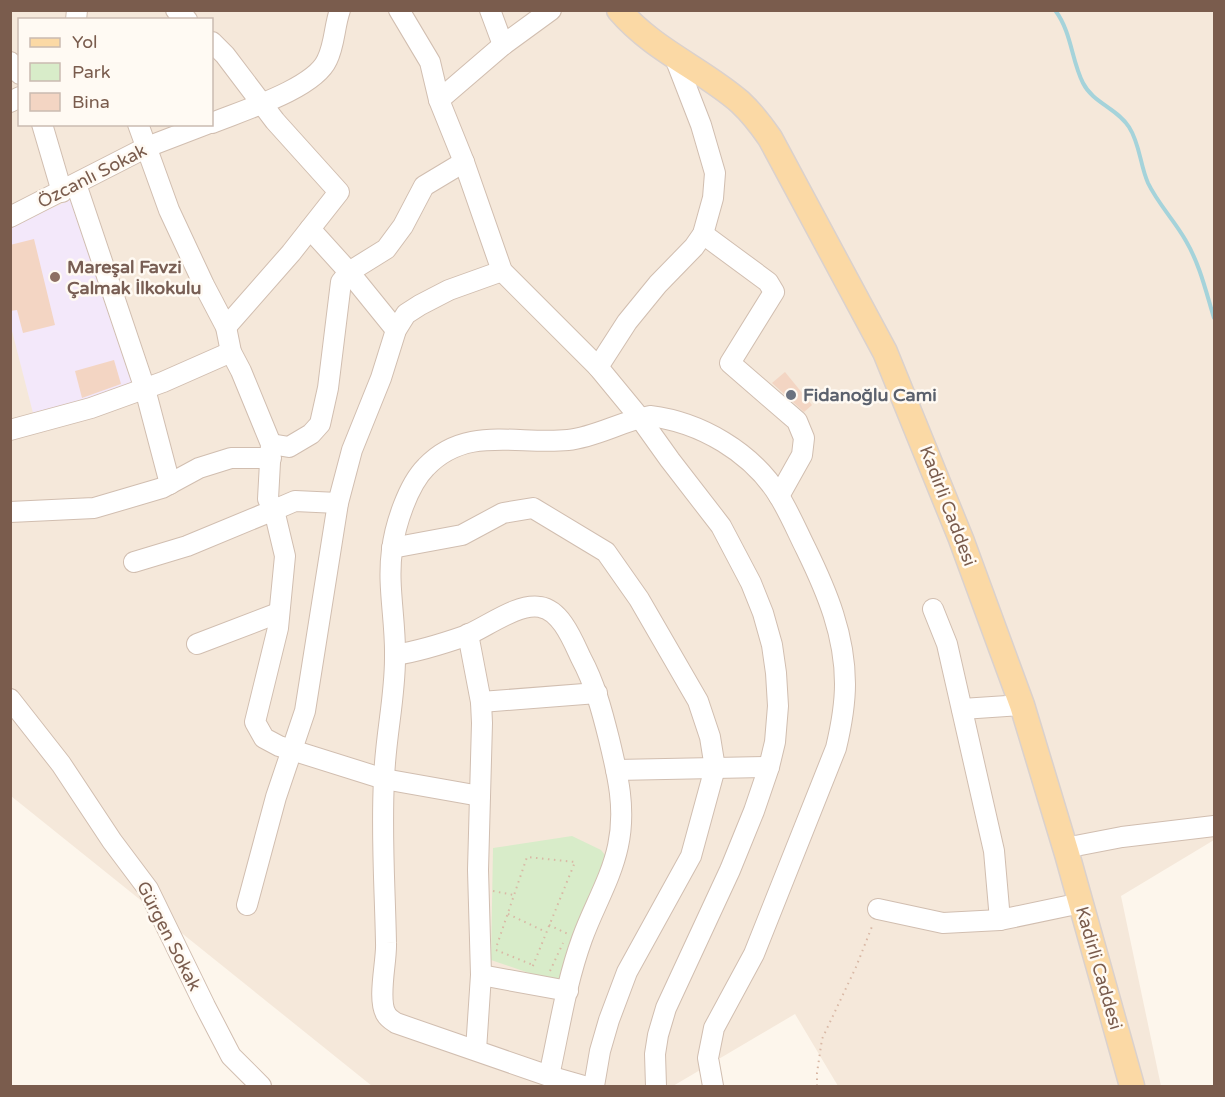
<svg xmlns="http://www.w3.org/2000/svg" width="1225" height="1097" font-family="'Varela Round',sans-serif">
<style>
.residential{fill:#f5e8da;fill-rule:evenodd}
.education{fill:#f3e8fa}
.green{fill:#d8ecc9}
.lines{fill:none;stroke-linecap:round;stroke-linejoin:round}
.stream{stroke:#a5d3da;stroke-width:4}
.building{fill:#f3d5c3}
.minor-casing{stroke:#d1beb0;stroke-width:22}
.major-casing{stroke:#dad1cd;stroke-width:27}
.path{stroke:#d9b8a5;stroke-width:2;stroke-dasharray:1.5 4.5;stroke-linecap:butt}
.minor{stroke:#fff;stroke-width:20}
.major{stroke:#fbd9a5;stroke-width:24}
.education-dot{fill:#8d6e63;stroke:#fffaf3;stroke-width:2}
.worship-dot{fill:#6b7280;stroke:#fffaf3;stroke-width:2}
.labels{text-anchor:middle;stroke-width:5;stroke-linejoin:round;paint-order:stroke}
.street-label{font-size:18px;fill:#7a5c4d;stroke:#fffaf3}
.education-label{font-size:18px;font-weight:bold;fill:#785e54;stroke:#fffaf3;text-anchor:start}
.worship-label{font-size:18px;font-weight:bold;fill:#5b616d;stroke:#fffaf3;text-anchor:start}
</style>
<rect width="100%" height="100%" fill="#fdf6ec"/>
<path class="residential" d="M10,11H1214V840L1121,896L1161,1086H838L795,1014L673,1086H372L11,796ZM20,20H212V124H20Z"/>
<polygon class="education" points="72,199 137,385 33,413 11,327 10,227"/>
<polygon class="green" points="572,836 601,850 613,865 561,984 491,960 493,848"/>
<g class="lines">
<path class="stream" d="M1055,10C1072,33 1071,59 1083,83C1093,103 1117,108 1129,127C1140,144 1140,165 1148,183C1158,204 1175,221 1186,241C1200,265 1206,292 1214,318"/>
</g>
<g class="building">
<polygon points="34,239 55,325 23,333 17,310 10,311 10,245"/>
<polygon points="114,360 121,384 82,398 75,371"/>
<polygon points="785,372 812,405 804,412 772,383"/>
</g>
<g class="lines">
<g class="minor-casing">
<g id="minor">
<polyline points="176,10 187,20"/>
<polyline points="399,10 430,62 439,100 464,162 502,271 598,367 640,418 670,460 721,526 751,583 763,613 772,645 776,673 778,706 775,742 769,767 754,811 730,870 666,1008 658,1035 655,1054 656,1086"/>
<polyline points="490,10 503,45"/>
<polyline points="76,20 77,10"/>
<polyline points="212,42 225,55 275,121 339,192 291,253 226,327"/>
<polyline points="10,62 20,74"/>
<polyline points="439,100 503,45 551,10"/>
<polyline points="10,102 20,97"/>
<path d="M212,123C241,111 314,89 327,60C335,44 334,27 340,10"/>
<polyline points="42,124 62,192"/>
<polyline points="138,124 169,210 204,285 226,327 231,352 241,371 271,444 268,499 274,510 295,501 338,503"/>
<polyline points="76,184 145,389 170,484"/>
<polyline points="10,217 147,147 207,124"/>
<polyline points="310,229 349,272 396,330"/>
<polyline points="703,234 768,282 774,292 730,363 797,421 804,438 802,455 779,496"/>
<polyline points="598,367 627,322 658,284 694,247 703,234 713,198 715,173 701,125 675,58"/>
<polyline points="10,430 91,408 163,382 231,352"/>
<polyline points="271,444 289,447 311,434 320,424 328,388 341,282 349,272 386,249 403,226 424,186 464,162"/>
<polyline points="10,512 94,508 162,488 199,468 231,458 271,458"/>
<polyline points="392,548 462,535 503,513 533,508 606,552 639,599 698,701 710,737 715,768 691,856 627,972 609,1020 600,1051 594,1086"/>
<polyline points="134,562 187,546 274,510 285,556 278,628 255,722 264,738 279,746 384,779 480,796"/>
<polyline points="933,609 947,644 994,851 1000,920"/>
<polyline points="468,634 481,702 482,723 478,870 481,975 476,1050"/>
<polyline points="197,644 278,613"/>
<path d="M395,655C420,651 442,644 465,636C487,627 517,603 540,607C561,610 573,641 581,658C595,684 602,711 609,739C618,776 626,809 618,846C611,879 593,908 582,939C566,983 559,1031 549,1076"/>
<polyline points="10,699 61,764 112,841 148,889 205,1006 231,1056 261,1086"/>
<polyline points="481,702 597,693"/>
<polyline points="962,709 1022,705"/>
<polyline points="616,770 769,767"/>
<polyline points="1065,848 1122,837 1214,826"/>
<polyline points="247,905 276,797 305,711 338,503 352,450 381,378 396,330 406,314 420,305 449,290 502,271"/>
<polyline points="878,909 943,923 1000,920 1081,903"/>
<polyline points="481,975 568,991"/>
<path d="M584,1086L549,1076L396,1023C393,1021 388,1018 386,1014C377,999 387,961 386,943C385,889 381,834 384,780C385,739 395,699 395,658C396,621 387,586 392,550C395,525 408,485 426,467C466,425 517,445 568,440C596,437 622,421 650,416C700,422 752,452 779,496C789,512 797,531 806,549C827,592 845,635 845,684C845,706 841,727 836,748L754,954L714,1028L708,1058L713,1086"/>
</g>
</g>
<g class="major-casing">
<path id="major" d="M619,10C653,50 702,69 740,102C752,113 761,125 770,138L885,352L961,539L1022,705L1067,854L1132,1086"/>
</g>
<g class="path">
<polyline points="493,891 514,895"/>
<polyline points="508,914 546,932"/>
<polyline points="549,925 568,934"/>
<polyline points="497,945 527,857 575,862 532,968"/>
<polyline points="496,950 533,965"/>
<polyline points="550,971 563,943"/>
<polyline points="817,1086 817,1073 822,1039 856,967 873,924"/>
</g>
<use href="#minor" class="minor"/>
<use href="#major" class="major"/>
</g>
<circle class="education-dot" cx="55" cy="277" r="6"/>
<circle class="worship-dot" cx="791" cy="395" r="6"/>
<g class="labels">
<g class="street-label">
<text transform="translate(92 176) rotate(-27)" y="6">Özcanlı Sokak</text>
<text transform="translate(948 506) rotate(69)" y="6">Kadirli Caddesi</text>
<text transform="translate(169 936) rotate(63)" y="6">Gürgen Sokak</text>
<text transform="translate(1099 968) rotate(74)" y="6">Kadirli Caddesi</text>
</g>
<g class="education-label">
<text x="67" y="273">Mareşal Favzi<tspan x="67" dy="21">Çalmak İlkokulu</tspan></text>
</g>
<g class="worship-label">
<text x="803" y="401">Fidanoğlu Cami</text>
</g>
</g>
<rect width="1225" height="1097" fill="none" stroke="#7a5c4d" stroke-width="24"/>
<rect x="18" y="18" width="195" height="108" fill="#fffaf3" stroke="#cabbb1" stroke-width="1.5"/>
<rect x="30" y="38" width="30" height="9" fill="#fbd9a5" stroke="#cabbb1" stroke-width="1.5"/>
<text x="72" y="48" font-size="18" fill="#7a5c4d">Yol</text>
<rect x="30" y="63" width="30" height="18" fill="#d8ecc9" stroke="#cabbb1" stroke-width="1.5"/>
<text x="72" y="78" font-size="18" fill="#7a5c4d">Park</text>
<rect x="30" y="93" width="30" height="18" fill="#f3d5c3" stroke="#cabbb1" stroke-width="1.5"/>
<text x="72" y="108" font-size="18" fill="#7a5c4d">Bina</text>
</svg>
